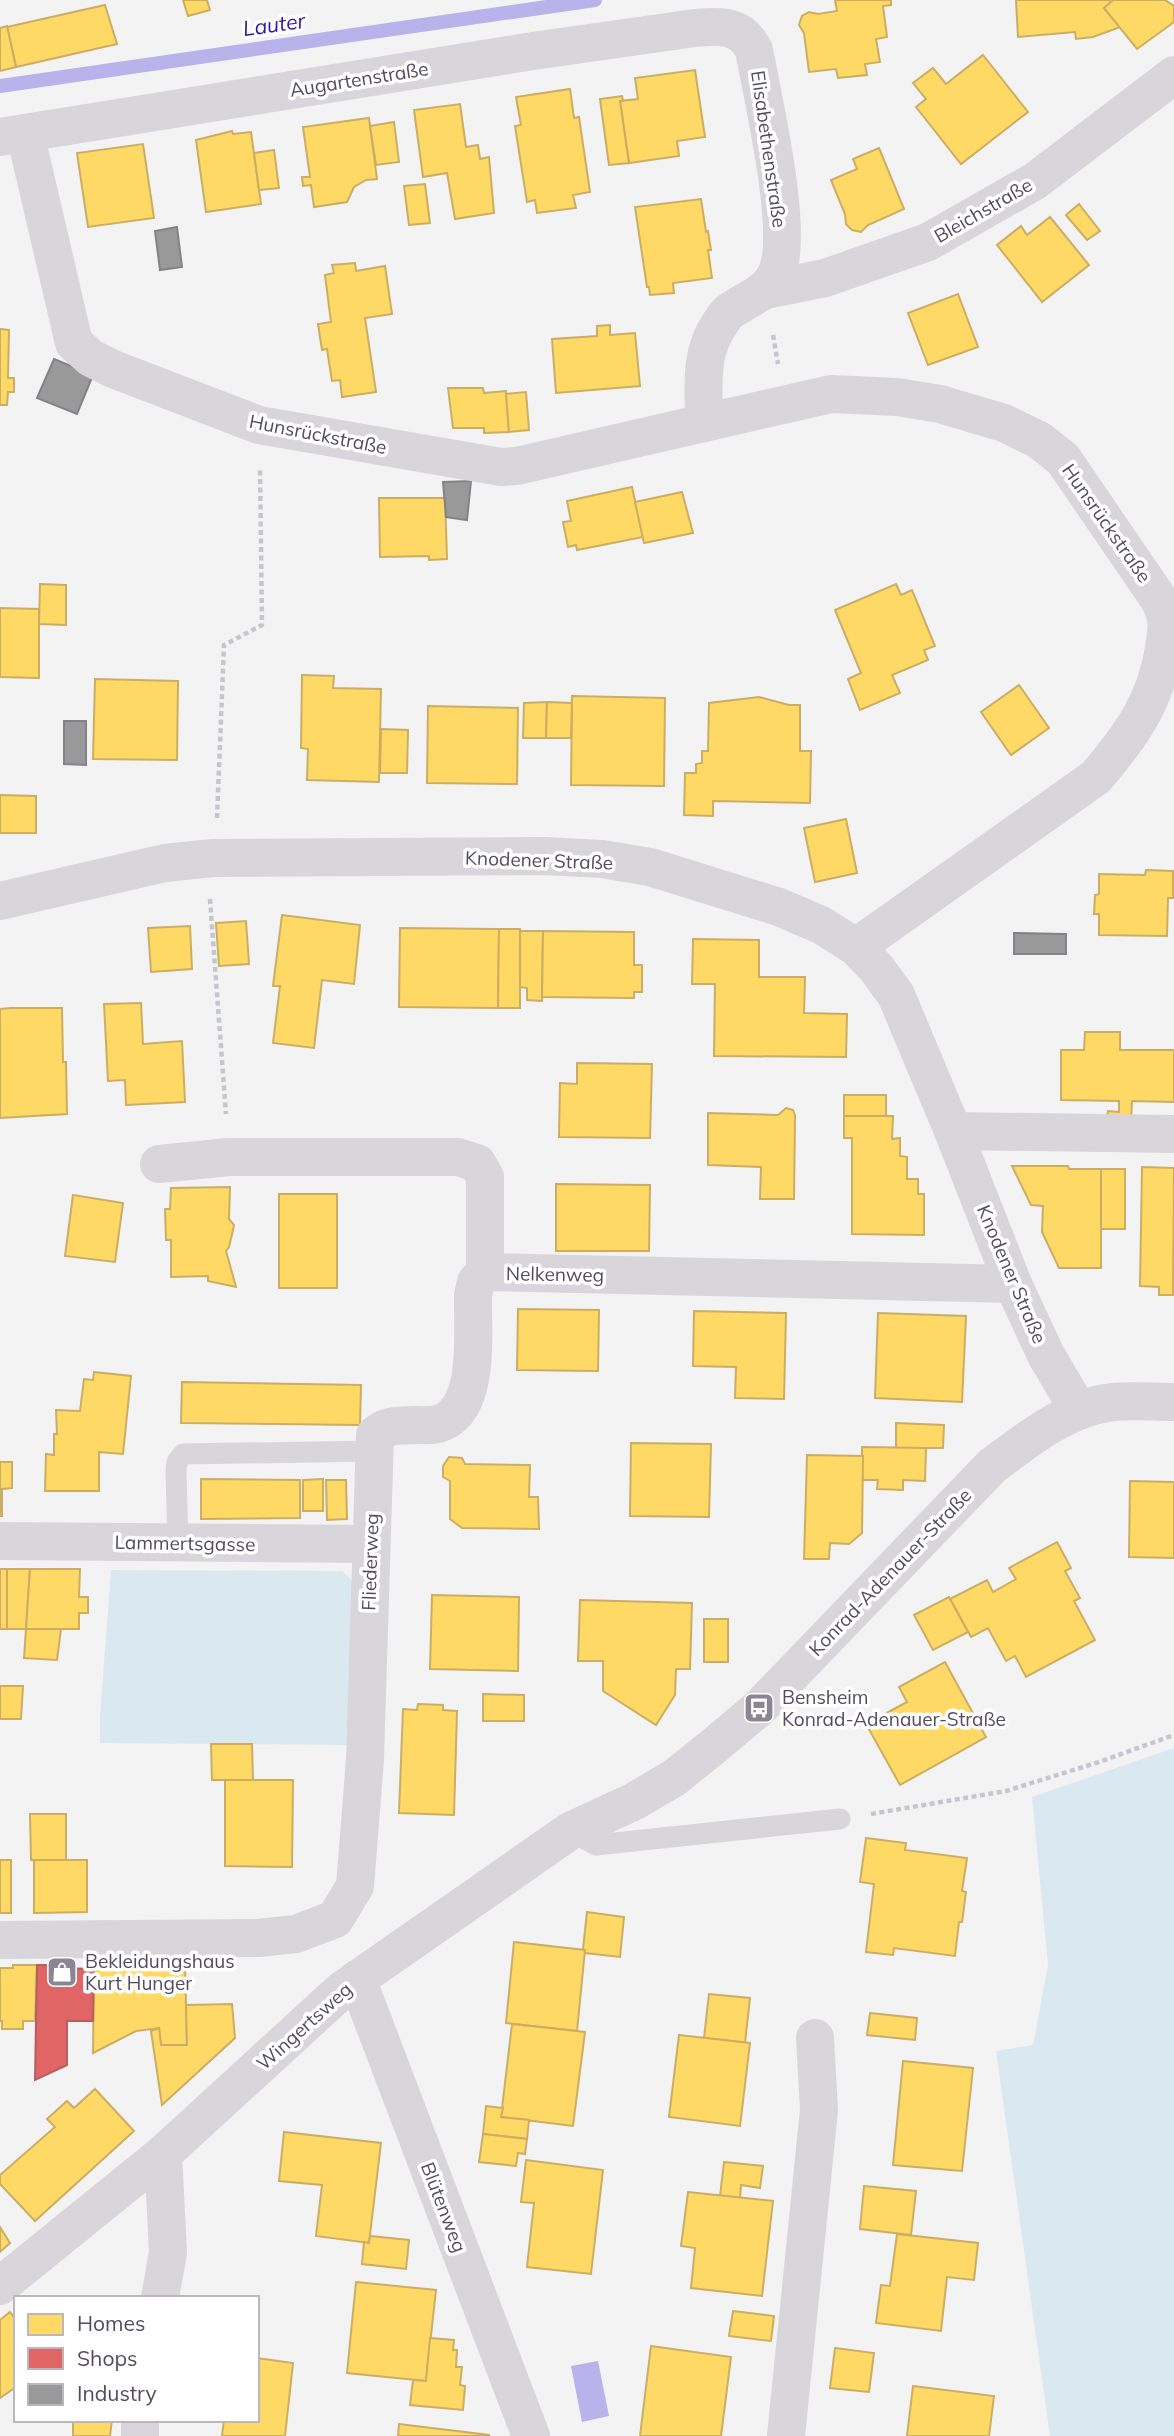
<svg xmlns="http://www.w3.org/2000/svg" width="1174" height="2436" font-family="Mulish,sans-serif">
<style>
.green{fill:#dae9f0}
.water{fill:#bab2eb}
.homes{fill:#ffd966;stroke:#cbae64;stroke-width:2}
.shops{fill:#e06666;stroke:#b65e64;stroke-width:2}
.industry{fill:#999;stroke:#848288;stroke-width:2}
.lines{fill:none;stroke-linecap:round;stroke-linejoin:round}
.stream{stroke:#bab2eb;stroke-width:14}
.path{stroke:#c4c8ce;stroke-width:4.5;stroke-dasharray:5 3.5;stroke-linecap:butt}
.lane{stroke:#d8d6da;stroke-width:21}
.street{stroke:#d8d6da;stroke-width:38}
.labels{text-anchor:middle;stroke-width:7;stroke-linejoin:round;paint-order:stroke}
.street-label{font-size:19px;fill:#534b5f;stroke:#fff}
.poi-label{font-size:19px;fill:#534b5f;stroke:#fff;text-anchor:start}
.water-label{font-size:21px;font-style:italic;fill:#2c17a6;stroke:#fff}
</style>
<rect width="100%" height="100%" fill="#f3f3f3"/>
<g class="green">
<polygon points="111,1570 342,1571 356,1584 348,1745 100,1743 100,1716"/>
<polygon points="1174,1748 1174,2436 1050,2436 996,2051 1033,2045 1048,1965 1032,1797"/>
</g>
<polygon class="water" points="598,2361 609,2416 582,2422 571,2366"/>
<g class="homes">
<polygon points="183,0 207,0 210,10 188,16"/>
<polygon points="835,0 891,0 891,5 883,6 887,37 876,39 880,62 865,64 867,75 838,78 836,69 809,72 804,33 799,25 802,16 809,12 818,14 837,11"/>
<polygon points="1016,0 1109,0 1111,2 1104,8 1120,27 1093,37 1076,39 1075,32 1018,37"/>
<polygon points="1113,0 1165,0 1174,6 1174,22 1137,49 1104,8"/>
<polygon points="105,5 117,44 16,67 7,27"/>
<polygon points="7,26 16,67 0,71 0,28"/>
<polygon points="983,55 1028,112 961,164 916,107 926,99 913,83 933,68 946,84"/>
<polygon points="695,70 705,137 677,141 679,156 629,163 620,101 638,99 635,78"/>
<polygon points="570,89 574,118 579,117 590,192 573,195 576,208 537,213 535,200 527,202 515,126 521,125 516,97"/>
<polygon points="622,96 623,101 620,101 629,163 609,165 600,99"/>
<polygon points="460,104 466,147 478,145 480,159 489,157 494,213 455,219 447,173 423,177 414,110"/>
<polygon points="369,118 377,179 366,180 354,187 347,202 314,207 311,185 303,186 302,177 310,177 303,127"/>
<polygon points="394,122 399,162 376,165 370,126"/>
<polygon points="232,131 233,134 251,132 261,204 206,212 196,140"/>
<polygon points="143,144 154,218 88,227 77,153"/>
<polygon points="879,148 904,209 868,225 861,232 852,230 846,224 845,214 831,180 857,169 853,159"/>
<polygon points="274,150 279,188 259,190 254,153"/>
<polygon points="425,184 430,223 409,225 404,186"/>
<polygon points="701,199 706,232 708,231 711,250 708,250 712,278 673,283 674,293 650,295 649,287 647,287 635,207"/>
<polygon points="1079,204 1100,231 1087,240 1066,215"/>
<polygon points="1050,217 1089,265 1042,302 997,245 1021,226 1027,235"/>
<polygon points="355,263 356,271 385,266 392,314 365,318 376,392 342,397 340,380 332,381 327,349 322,350 318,324 331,322 325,275 334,273 332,265"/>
<polygon points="958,294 978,347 928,365 908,313"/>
<polygon points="610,325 610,335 635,333 640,386 556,393 552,339 597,336 597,326"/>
<polygon points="0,329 9,330 8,378 14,378 14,392 8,392 7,405 0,405"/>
<polygon points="448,388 483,388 484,393 506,391 509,432 484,433 484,428 453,428"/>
<polygon points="526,392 529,430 509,432 506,394"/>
<polygon points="632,487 643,537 577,550 576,545 568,547 563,522 571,521 567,501"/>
<polygon points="682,492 693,533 644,543 635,502"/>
<polygon points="379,498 445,498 447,559 429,560 429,556 380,557"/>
<polygon points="40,584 66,585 66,625 39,624"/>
<polygon points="896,584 901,595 912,590 935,646 924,650 928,660 892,675 900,693 860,710 848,679 861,673 835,610"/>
<polygon points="0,608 39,609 39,678 0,677"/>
<polygon points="302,675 334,676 333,688 381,689 379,782 307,780 308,749 301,748"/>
<polygon points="95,679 178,681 177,760 93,759"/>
<polygon points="1019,685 1049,728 1011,755 981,712"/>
<polygon points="572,696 665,698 664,786 571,785"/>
<polygon points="759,697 789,705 800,705 800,751 811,751 810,803 713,801 713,816 684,815 685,773 696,773 696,764 702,763 702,751 708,751 709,703"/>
<polygon points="547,702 546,738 523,738 524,703"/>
<polygon points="547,702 572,703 571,738 546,738"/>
<polygon points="428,706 518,708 517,784 427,783"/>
<polygon points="381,729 408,730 407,773 380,773"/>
<polygon points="0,795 36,796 36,833 0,833"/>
<polygon points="846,819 857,873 815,882 804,828"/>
<polygon points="1146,870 1173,871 1173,898 1168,898 1167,936 1099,935 1099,914 1094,914 1095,895 1099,894 1099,874 1145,875"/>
<polygon points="282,915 360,925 354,984 322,980 314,1048 273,1043 280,986 273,986"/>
<polygon points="246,921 249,964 219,966 216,923"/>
<polygon points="190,926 192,969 151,972 148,928"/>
<polygon points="400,928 499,929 498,1008 399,1007"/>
<polygon points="499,929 520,929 520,1008 498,1008"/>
<polygon points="520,931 543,931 542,1001 527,1000 527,988 520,987"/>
<polygon points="543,931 634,932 634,965 642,965 642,992 634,992 634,998 542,997"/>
<polygon points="693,939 759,940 759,977 805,977 804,1013 847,1014 846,1057 714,1056 715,984 692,984"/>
<polygon points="141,1003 143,1044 182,1041 185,1102 126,1105 125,1080 108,1081 104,1004"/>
<polygon points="11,1008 62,1008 63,1062 66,1062 67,1114 0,1118 0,1009"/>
<polygon points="1085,1032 1120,1032 1120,1050 1174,1050 1174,1102 1132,1101 1131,1121 1107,1120 1108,1111 1119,1112 1119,1101 1061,1100 1061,1050 1084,1050"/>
<polygon points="577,1063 652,1064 650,1138 559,1137 560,1083 577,1084"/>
<rect x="844" y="1095" width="42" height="21"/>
<polygon points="786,1108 793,1110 795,1115 794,1199 760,1199 761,1167 708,1165 708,1113 778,1115"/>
<polygon points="844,1116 893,1116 892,1139 900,1138 900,1156 907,1157 907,1179 918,1179 918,1194 924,1194 924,1235 852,1234 852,1138 844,1138"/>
<polygon points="1012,1166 1068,1166 1069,1169 1101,1169 1101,1268 1059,1268 1042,1232 1043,1206 1031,1205"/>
<polygon points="1142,1167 1174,1168 1173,1295 1159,1295 1159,1287 1140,1286"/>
<rect x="1101" y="1169" width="24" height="60"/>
<polygon points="556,1184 650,1185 649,1251 556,1251"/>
<polygon points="230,1187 229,1219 234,1225 233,1230 229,1247 226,1251 236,1287 208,1281 208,1276 171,1277 171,1240 166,1240 165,1209 170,1209 171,1188"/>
<rect x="279" y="1194" width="58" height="94"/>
<polygon points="73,1195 123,1203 115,1262 65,1256"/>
<polygon points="518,1309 599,1310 598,1371 517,1370"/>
<polygon points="694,1311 786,1313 784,1399 735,1398 736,1367 693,1366"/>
<polygon points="878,1313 966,1316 962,1402 875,1398"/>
<polygon points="94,1372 131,1376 123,1454 99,1452 99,1491 45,1491 46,1454 54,1455 54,1434 57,1434 56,1410 80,1411 84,1379 93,1380"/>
<polygon points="182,1382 361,1385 360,1425 181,1423"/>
<polygon points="896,1423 944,1425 943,1448 896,1448"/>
<polygon points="631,1443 711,1444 709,1517 630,1516"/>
<polygon points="862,1447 926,1448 925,1481 903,1480 903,1490 877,1489 878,1480 862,1480"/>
<polygon points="807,1455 863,1456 862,1533 849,1544 830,1543 829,1559 804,1559"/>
<polygon points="449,1457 462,1458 465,1464 530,1465 529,1497 538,1497 539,1529 462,1528 450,1519 450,1481 443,1477 443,1466"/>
<polygon points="0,1462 12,1462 12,1488 2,1489 2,1516 0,1516"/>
<polygon points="201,1479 300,1480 300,1518 201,1519"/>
<polygon points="323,1479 323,1511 303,1511 303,1480"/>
<polygon points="326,1480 346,1480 347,1519 327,1520"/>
<polygon points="1130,1481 1174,1482 1174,1558 1129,1557"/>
<polygon points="1057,1542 1071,1568 1065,1571 1080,1598 1074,1601 1095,1640 1026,1677 1015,1656 1006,1661 988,1628 971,1637 950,1599 987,1580 993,1592 1016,1579 1009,1568"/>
<rect x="0" y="1569" width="7" height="60"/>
<polygon points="7,1569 30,1569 26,1629 7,1629"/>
<polygon points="30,1569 80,1569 79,1597 88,1597 88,1613 79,1613 79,1629 26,1629"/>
<polygon points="432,1595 519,1597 518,1671 430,1669"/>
<polygon points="949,1597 968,1632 933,1650 914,1615"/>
<polygon points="580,1600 692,1603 690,1669 676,1669 675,1695 656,1725 603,1691 603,1661 578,1661"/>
<rect x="704" y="1619" width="24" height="43"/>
<polygon points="26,1629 61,1629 57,1660 24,1658"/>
<polygon points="945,1662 986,1737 900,1785 866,1724 907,1702 899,1687"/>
<polygon points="0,1686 23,1686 21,1719 0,1719"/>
<polygon points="483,1694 524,1695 524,1721 483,1721"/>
<polygon points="418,1704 443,1705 443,1710 457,1711 454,1815 399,1813 403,1709 417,1710"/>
<polygon points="211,1744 252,1744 253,1780 212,1780"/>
<polygon points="225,1780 293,1780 292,1867 225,1866"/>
<polygon points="30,1814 66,1814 66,1860 31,1860"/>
<polygon points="866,1838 906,1843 905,1850 967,1858 962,1891 966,1892 962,1922 959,1922 955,1956 894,1948 893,1955 866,1952 874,1884 860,1882"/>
<rect x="0" y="1860" width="11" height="53"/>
<polygon points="34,1860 87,1860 87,1912 34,1913"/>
<polygon points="587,1912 624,1917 620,1957 585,1953 583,1949"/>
<polygon points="514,1942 585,1950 577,2031 506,2023"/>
<polygon points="185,1964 187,2045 161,2045 159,2028 136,2031 93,2053 94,1969 126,1965"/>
<polygon points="13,1965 37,1965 35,2021 23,2021 23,2029 2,2029 2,2021 0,2021 0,1968 13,1968"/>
<polygon points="709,1994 750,1998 745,2043 704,2038"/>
<polygon points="232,2004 235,2038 162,2105 151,2031 159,2028 161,2045 187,2045 186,2005"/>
<polygon points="870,2013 917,2018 915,2040 867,2035"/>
<polygon points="512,2024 585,2032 573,2126 501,2117"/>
<polygon points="679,2035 750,2043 740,2126 669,2117"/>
<polygon points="903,2061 973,2068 962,2171 893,2165"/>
<polygon points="95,2089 134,2131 35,2221 0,2184 0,2175 55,2127 47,2119 67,2101 74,2108"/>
<polygon points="486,2106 503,2108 501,2117 529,2120 527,2139 483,2134"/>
<polygon points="284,2132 381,2143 369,2243 316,2236 322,2185 279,2181"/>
<polygon points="483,2134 527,2139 525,2154 518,2153 516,2166 479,2162"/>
<polygon points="526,2160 603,2170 591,2274 527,2267 534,2203 521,2202"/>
<polygon points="724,2162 763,2166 760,2188 741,2185 740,2198 720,2196"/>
<polygon points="864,2186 916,2191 911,2235 860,2229"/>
<polygon points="688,2192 773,2201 762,2296 691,2288 695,2248 681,2246"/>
<polygon points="0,2227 10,2243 0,2252"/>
<polygon points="897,2234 978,2243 974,2280 947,2277 941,2331 876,2323 881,2285 890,2286"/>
<polygon points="370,2236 409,2240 406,2269 362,2264 364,2242 369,2243"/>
<polygon points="356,2282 436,2290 426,2381 347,2373"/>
<polygon points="733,2311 774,2316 771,2341 729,2336"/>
<polygon points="10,2312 16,2320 16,2387 0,2398 0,2320"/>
<polygon points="430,2338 454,2340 453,2350 457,2350 456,2367 462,2367 460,2385 465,2386 463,2410 410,2405 413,2380 426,2381"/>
<polygon points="651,2346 731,2357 721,2436 640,2436"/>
<polygon points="835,2348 874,2353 869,2392 830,2388"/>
<polygon points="257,2358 293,2363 285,2436 222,2436 224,2420 257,2420"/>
<polygon points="913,2386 994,2396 989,2436 907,2436"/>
<polygon points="73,2420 112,2420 110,2436 73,2436"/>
<polygon points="399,2424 489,2435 489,2436 398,2436"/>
</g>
<polygon class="shops" points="37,1965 57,1965 57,1968 94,1969 93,2021 67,2021 67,2065 35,2080"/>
<g class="industry">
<polygon points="177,227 182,267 160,270 155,231"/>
<polygon points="54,359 93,375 77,414 37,398"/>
<polygon points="471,481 467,520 446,517 443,482"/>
<polygon points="64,721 86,721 86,765 64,764"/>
<polygon points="1014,933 1066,934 1066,954 1014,954"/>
</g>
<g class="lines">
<polyline class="stream" points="0,86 595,0"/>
<g class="path">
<polyline points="773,335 778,364"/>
<polyline points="217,818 224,645 262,625 260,468"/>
<polyline points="210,899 226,1114"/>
<polyline points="871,1814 1006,1791 1099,1762 1174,1735"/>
</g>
<g class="lane">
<polyline points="178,1543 176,1472 177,1462 183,1454 374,1451"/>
<polyline points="570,1831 596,1845 840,1819"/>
</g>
<g class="street">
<polyline points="25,133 74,343 91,358 113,369 259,425 501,467 517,466 704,423"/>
<path d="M0,137L533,51L695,28C721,26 741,24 754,50C763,99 794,231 777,272C769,292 750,298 733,309C727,312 723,319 719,325C699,354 704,389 704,423L831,394L897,397L940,404L1004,423L1039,440L1063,459L1160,601C1169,622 1167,626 1164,648C1156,702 1130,737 1096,777L856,947"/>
<polyline points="765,290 825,278 928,242 1035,181 1174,75"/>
<polyline points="0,901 165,863 213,858 545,856 602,859 650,867 779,907 821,925 856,947 877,969 896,995 953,1131 1013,1284 1046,1355 1079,1411"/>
<polyline points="953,1131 1174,1134"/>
<polyline points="159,1164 229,1157 458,1157 477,1163 485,1177 485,1272"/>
<polyline points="485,1272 1013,1284"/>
<polyline points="0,1541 371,1544"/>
<path d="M0,1940L258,1938L296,1934L335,1919L355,1886L365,1759L375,1435C386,1424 401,1426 416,1425C423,1425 431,1426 438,1424C482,1411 472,1332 473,1295L476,1282L485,1272"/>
<polyline points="357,1979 531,2436"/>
<path d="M0,2286L163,2154L342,1990L570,1831L633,1802L674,1778L715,1745L759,1708L992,1466C1028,1439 1068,1407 1113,1402C1133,1400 1154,1402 1174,1402"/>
<polyline points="160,2298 168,2252 163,2154"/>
<polyline points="140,2436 140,2420"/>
<polyline points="786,2436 819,2110 815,2038"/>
</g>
</g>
<defs>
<g id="bus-square" transform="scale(1.575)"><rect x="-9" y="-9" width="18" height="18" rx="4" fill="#8b8693" stroke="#fff"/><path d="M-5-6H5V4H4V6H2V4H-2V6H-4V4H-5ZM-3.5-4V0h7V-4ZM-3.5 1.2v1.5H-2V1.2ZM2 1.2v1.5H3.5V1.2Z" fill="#fff"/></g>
<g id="shop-square" transform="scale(1.575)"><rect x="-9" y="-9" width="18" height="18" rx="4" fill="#8b8693" stroke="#fff"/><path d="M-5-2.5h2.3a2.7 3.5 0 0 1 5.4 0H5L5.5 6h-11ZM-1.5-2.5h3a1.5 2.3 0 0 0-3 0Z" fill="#fff"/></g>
</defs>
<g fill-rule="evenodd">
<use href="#bus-square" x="759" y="1708"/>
<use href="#shop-square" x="62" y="1972"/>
</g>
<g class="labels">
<g class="street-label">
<text transform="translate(359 79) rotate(-9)" y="7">Augartenstraße</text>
<text transform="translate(769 149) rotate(82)" y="7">Elisabethenstraße</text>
<text transform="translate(983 210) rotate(-30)" y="7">Bleichstraße</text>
<text transform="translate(318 434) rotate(11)" y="7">Hunsrückstraße</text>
<text transform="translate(1107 523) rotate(55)" y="7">Hunsrückstraße</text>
<text transform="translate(539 860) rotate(2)" y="7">Knodener Straße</text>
<text transform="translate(555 1274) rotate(1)" y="7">Nelkenweg</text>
<text transform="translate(1012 1274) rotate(67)" y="7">Knodener Straße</text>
<text transform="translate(185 1543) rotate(1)" y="7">Lammertsgasse</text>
<text transform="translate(370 1562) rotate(-88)" y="7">Fliederweg</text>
<text transform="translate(890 1572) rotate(-46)" y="7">Konrad-Adenauer-Straße</text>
<text transform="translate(304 2026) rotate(-42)" y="7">Wingertsweg</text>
<text transform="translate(444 2207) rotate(69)" y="7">Blütenweg</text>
</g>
<g class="poi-label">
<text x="782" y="1704">Bensheim<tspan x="782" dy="22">Konrad-Adenauer-Straße</tspan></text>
<text x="85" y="1968">Bekleidungshaus<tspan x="85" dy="22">Kurt Hunger</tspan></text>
</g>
<g class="water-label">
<text transform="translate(274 25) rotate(-8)" y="7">Lauter</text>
</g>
</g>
<rect x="14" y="2296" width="245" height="126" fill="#ffffff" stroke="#bab7bf" stroke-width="2"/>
<rect x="28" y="2314" width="35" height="21" fill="#ffd966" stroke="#bab7bf" stroke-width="2"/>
<text x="77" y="2331" font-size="21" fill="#534b5f">Homes</text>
<rect x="28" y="2348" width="35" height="21" fill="#e06666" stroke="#bab7bf" stroke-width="2"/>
<text x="77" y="2366" font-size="21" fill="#534b5f">Shops</text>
<rect x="28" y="2384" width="35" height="21" fill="#999999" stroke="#bab7bf" stroke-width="2"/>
<text x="77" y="2401" font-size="21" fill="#534b5f">Industry</text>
</svg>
